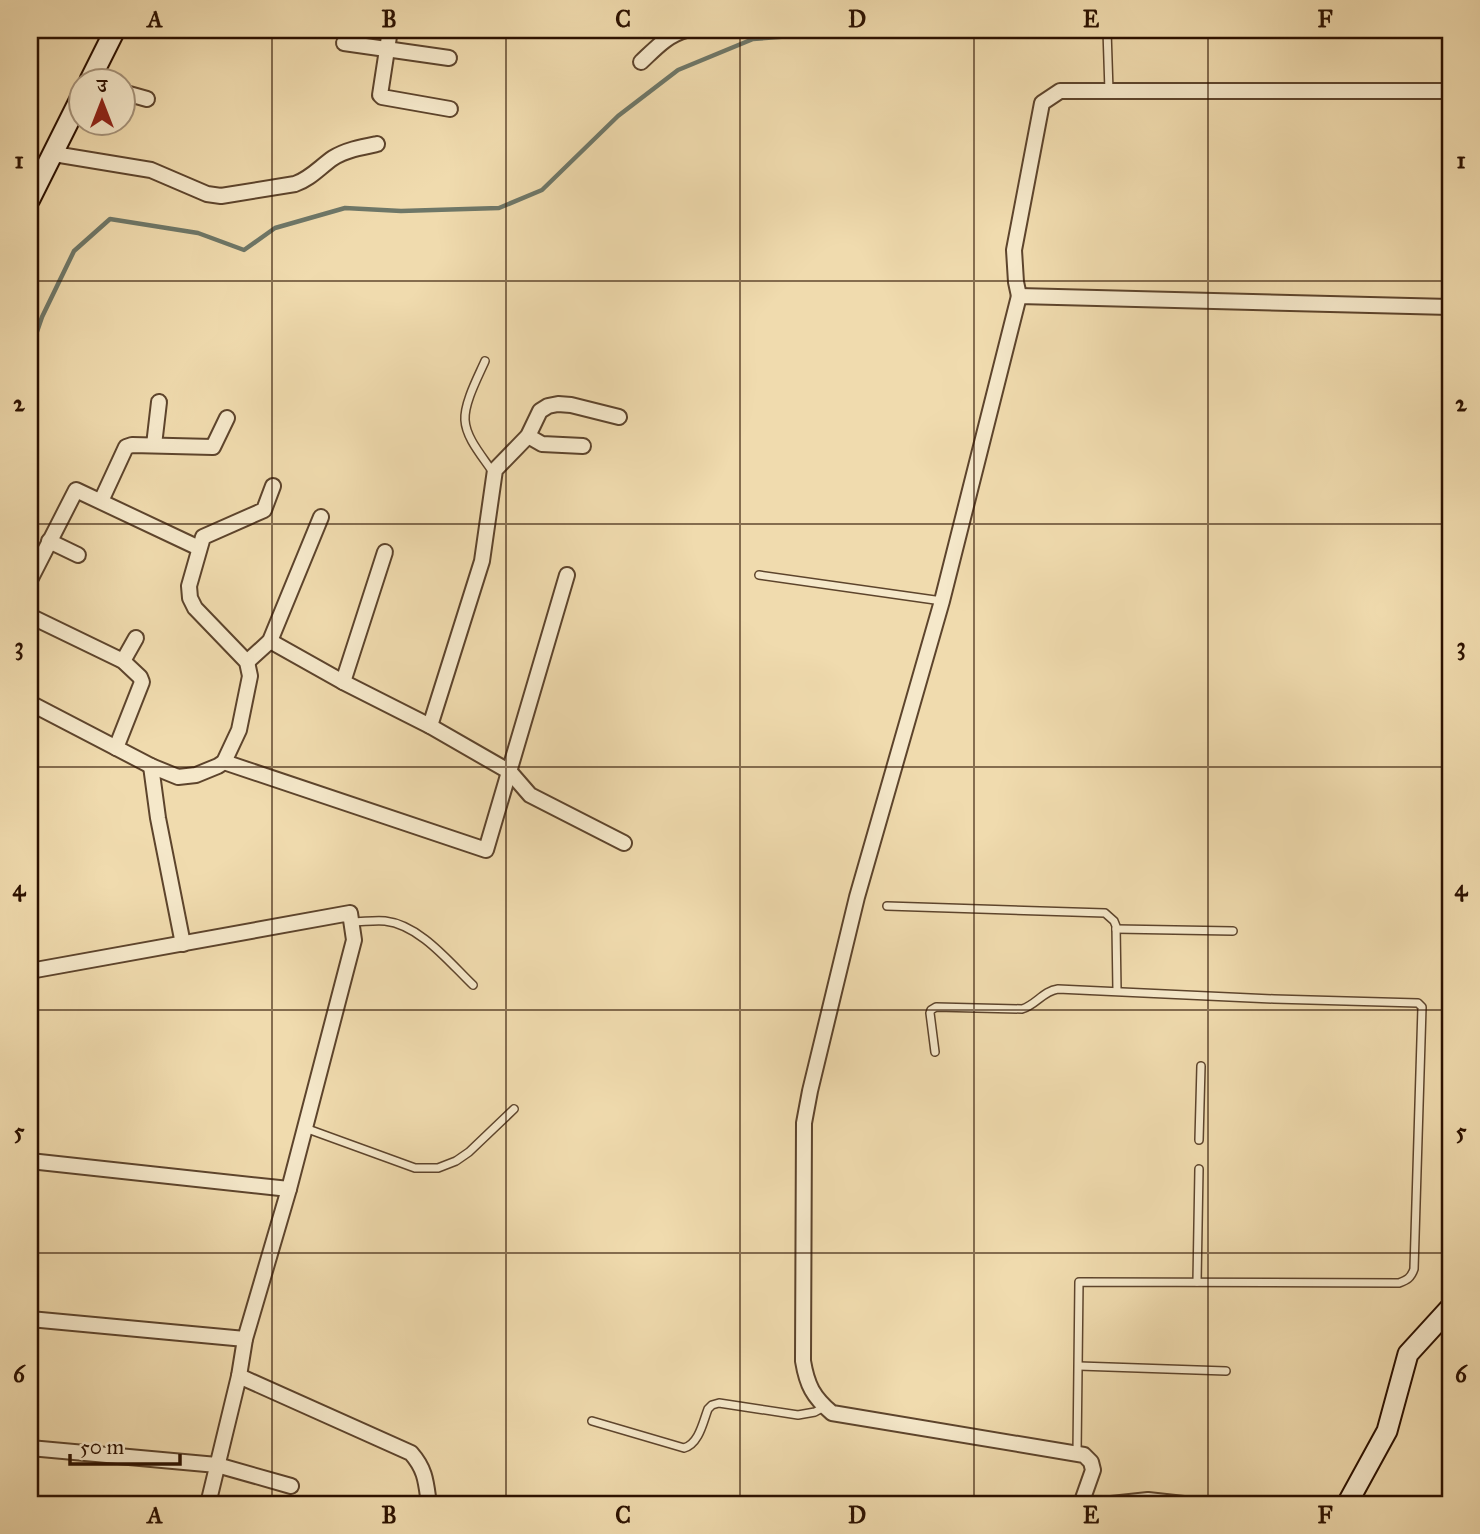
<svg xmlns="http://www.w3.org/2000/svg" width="1480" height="1534" font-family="'IM FELL Great Primer','Noto Serif Devanagari',serif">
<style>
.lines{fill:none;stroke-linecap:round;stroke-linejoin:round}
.stream{stroke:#6e7768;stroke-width:4.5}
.lane-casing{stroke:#5d442c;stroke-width:10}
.street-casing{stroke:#5d442c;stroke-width:18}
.secondary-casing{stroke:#2c1100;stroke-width:23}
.lane{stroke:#f5e8ca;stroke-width:7}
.street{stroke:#f5e8ca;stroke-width:14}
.secondary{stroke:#f5e8ca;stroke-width:19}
.grid{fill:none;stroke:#2c1100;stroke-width:2;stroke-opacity:0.55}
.neatline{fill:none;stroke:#2c1100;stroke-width:2.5}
.grid-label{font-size:23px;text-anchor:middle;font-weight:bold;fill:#2c1100}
</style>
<rect width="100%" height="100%" fill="#f0dbae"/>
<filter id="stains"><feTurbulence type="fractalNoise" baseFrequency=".00286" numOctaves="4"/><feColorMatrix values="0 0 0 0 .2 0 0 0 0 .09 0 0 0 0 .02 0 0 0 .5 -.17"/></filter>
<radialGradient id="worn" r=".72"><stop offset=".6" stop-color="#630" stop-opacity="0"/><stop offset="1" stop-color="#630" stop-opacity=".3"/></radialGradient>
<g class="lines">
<polyline class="stream" points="30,352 42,317 74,251 110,219 198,233 244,250 275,228 345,208 401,211 499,208 542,190 618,116 678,70 753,39 805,35 812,30"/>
<g class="lane-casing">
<g id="lane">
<polyline points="1107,30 1109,91"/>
<path d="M485,361C478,377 464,403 465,420C466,439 484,458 494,474"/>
<polyline points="759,575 942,601"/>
<polyline points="887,906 1105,913 1114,921 1116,926 1117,991"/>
<path d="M352,922C363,922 374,920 385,921C420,925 449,962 473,985"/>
<polyline points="1116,929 1233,931"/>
<path d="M935,1052L930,1013L931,1010L936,1007L1022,1009C1036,1005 1043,991 1058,989L1274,999L1418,1003L1422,1007L1414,1269C1411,1278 1407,1280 1399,1283L1079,1282L1077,1453"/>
<polyline points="305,1128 415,1168 438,1168 456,1161 469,1152 514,1109"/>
<polyline points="1199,1140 1201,1066"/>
<polyline points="1197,1282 1199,1169"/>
<polyline points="1079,1366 1226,1371"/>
<path d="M592,1421L684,1448C699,1444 703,1422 708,1409L712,1405L719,1403L798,1415L815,1412L824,1407"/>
</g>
</g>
<g class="street-casing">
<g id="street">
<polyline points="390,30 380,95 382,97 450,109"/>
<polyline points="344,43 449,58"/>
<path d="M641,62C655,49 667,35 686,30"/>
<polyline points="122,92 147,99"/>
<path d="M54,154L151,170L207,194L221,196L295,184C310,179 320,167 333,158C346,150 362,147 377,144"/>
<polyline points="1019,296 1016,282 1014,250 1042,103 1060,91 1450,91"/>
<polyline points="528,436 542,444 583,446"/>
<polyline points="154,445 159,402"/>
<polyline points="101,501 126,447 132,445 213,447 227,418"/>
<polyline points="49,541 78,555"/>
<polyline points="30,580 76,490 199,548"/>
<polyline points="30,616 123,661 140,677 142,682 116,748"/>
<polyline points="270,641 343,682 430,726 510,772 530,795 624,843"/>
<polyline points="123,661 136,638"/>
<polyline points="247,662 270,641 321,517"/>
<polyline points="343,682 385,552"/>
<polyline points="30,703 151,766 178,777 196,775 218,766 224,762 239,730 250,676 247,662 195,608 190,598 189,586 203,537 264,510 273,486"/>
<polyline points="430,726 482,561 495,470 528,436 540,411 548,406 558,404 571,405 619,417"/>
<polyline points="224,762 486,850 567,575"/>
<polyline points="151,766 158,818 183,944"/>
<polyline points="30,971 350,913 354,940 289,1189 245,1339 239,1376 208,1504"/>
<polyline points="30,1161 289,1189"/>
<polyline points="30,1319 245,1339"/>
<path d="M239,1376L411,1453C426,1470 426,1483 429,1504"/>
<polyline points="30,1448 217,1465 291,1486"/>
<path d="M1081,1504L1093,1470L1091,1462L1084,1455L832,1413C813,1397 807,1385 803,1361L804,1123L810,1091L857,897L942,601L1019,296L1450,307"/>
<polyline points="1111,1504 1148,1500 1184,1504"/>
<polyline points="1449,1504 1450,1503"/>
</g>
</g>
<g class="secondary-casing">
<g id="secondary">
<polyline points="90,80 115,30"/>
<polyline points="30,199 80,99"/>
<polyline points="1347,1504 1387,1431 1408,1354 1450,1308"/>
</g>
</g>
<use href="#lane" class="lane"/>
<use href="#street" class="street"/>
<use href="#secondary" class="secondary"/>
</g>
<path class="grid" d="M272,30V1504M506,30V1504M740,30V1504M974,30V1504M1208,30V1504M30,281H1450M30,524H1450M30,767H1450M30,1010H1450M30,1253H1450"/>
<rect width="1480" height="1534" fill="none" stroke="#f0dbae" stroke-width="77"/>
<g transform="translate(102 102)"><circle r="33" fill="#f5e8ca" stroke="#a59279" stroke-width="2"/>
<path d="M0-5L12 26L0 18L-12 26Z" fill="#8f2418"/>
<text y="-10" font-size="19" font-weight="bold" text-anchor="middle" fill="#2c1100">उ</text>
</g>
<path d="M70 1454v10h110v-10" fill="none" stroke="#2c1100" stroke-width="3.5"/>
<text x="80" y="1454" font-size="21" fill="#2c1100" stroke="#f5e8ca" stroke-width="5" paint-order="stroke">50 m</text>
<rect x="38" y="38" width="1404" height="1458" class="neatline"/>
<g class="grid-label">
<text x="155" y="27">A</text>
<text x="389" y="27">B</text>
<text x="623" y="27">C</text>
<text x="857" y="27">D</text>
<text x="1091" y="27">E</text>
<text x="1325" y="27">F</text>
<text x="19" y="168">1</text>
<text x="1461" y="168">1</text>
<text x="19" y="411">2</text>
<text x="1461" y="411">2</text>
<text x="19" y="654">3</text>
<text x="1461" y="654">3</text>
<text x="19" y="896">4</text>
<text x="1461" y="896">4</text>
<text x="19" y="1139">5</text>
<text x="1461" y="1139">5</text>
<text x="19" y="1382">6</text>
<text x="1461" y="1382">6</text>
<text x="155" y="1523">A</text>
<text x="389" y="1523">B</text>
<text x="623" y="1523">C</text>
<text x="857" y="1523">D</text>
<text x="1091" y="1523">E</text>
<text x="1325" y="1523">F</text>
</g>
<rect width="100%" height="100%" filter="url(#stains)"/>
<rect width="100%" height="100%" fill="url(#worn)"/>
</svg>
